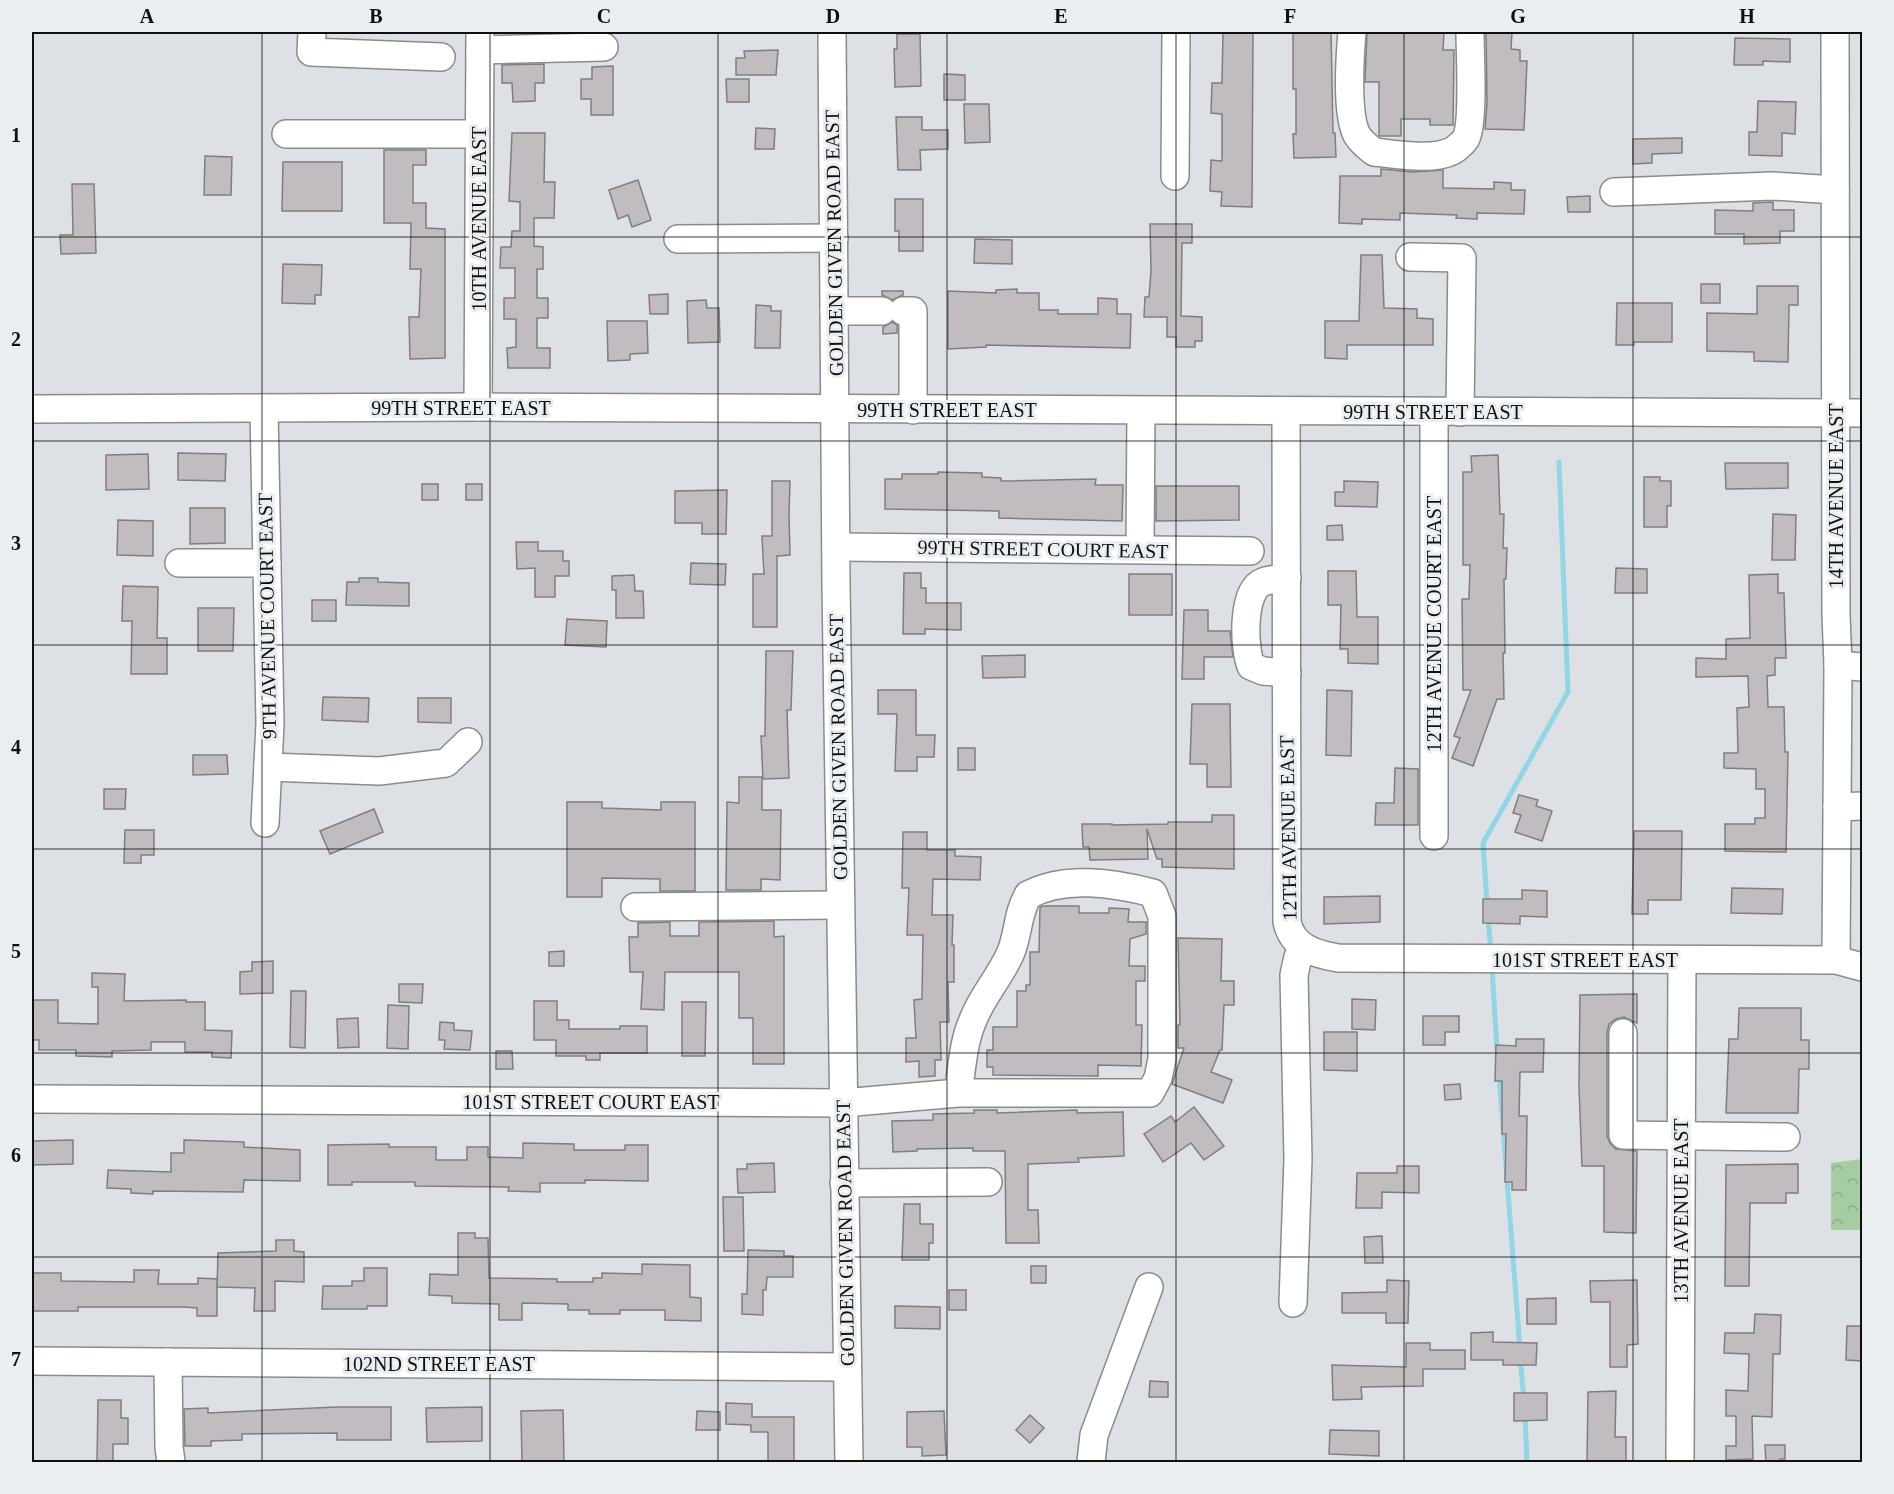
<svg xmlns="http://www.w3.org/2000/svg" width="1894" height="1494" font-family="Georgia,serif">
<style>
.park{fill:url(#park-crowns)}
.lines{fill:none;stroke-linecap:round;stroke-linejoin:round}
.stream{stroke:#91d6e5;stroke-width:5}
.building{fill:#c0bcbf;stroke:#817d80;stroke-width:1.5}
.minor-casing{stroke:#898c8f;stroke-width:30}
.minor{stroke:#fff;stroke-width:27}
.grid{fill:none;stroke:#0e0f10;stroke-width:1.5;stroke-opacity:0.55}
.labels{text-anchor:middle;stroke-width:6;stroke-linejoin:round;paint-order:stroke}
.street-label{font-size:20px;fill:#0e0f10;stroke:#eaeef1}
.neatline{fill:none;stroke:#0e0f10;stroke-width:2}
.grid-label{font-size:20px;text-anchor:middle;font-weight:bold;fill:#0e0f10}
</style>
<defs>
<pattern id="park-crowns" width="20" height="18" patternUnits="userSpaceOnUse" patternTransform="scale(1.5)"><rect width="20" height="18" fill="#a5cca2"/><path d="M2 6a3 3 0 1 1 6 0M12 15a3 3 0 1 1 6 0" fill="none" stroke="#8dae8a"/></pattern>
</defs>
<rect width="100%" height="100%" fill="#dde0e4"/>
<polygon class="park" points="1862,1159 1862,1230 1831,1230 1831,1163"/>
<g class="lines">
<g class="stream">
<polyline points="1487,903 1483,843 1568,692 1559,462"/>
<polyline points="1488,919 1491,951"/>
<polyline points="1492,967 1497,1050"/>
<polyline points="1499,1074 1520,1349"/>
<polyline points="1520,1358 1524,1400"/>
<polyline points="1525,1415 1527,1462"/>
</g>
</g>
<g class="building">
<polygon points="1223,32 1253,32 1252,207 1221,206 1222,192 1210,191 1211,160 1222,161 1222,114 1211,113 1212,83 1222,83"/>
<polygon points="1293,32 1331,32 1333,133 1335,133 1336,157 1294,158 1293,134 1296,134 1296,89 1293,89"/>
<polygon points="1367,32 1444,32 1443,50 1454,50 1453,125 1430,125 1430,119 1401,119 1401,136 1379,136 1379,82 1365,82"/>
<polygon points="1486,32 1512,32 1511,49 1520,50 1520,61 1527,61 1524,130 1485,129 1487,103"/>
<polygon points="897,34 920,34 921,86 895,87 894,49 897,49"/>
<polygon points="1735,38 1790,39 1790,62 1763,61 1763,65 1734,65"/>
<polygon points="778,50 776,75 736,75 736,58 745,58 744,51"/>
<polygon points="544,64 544,83 535,83 535,101 513,102 512,83 502,83 502,65"/>
<polygon points="613,66 613,115 591,115 591,99 581,99 581,79 592,79 592,67"/>
<polygon points="944,74 965,75 965,100 944,100"/>
<polygon points="726,79 749,79 749,102 727,102"/>
<polygon points="1758,101 1796,102 1795,134 1782,133 1782,156 1749,155 1749,132 1757,132"/>
<polygon points="964,104 989,104 990,142 965,143"/>
<polygon points="896,117 922,117 922,130 948,130 948,149 920,150 921,170 898,170"/>
<polygon points="756,128 775,129 774,149 755,149"/>
<polygon points="512,133 545,133 544,182 555,182 554,218 534,218 534,246 543,247 543,269 537,269 537,298 548,298 548,318 537,318 537,348 550,348 550,368 508,368 507,348 516,347 516,319 504,319 504,298 515,298 515,268 500,268 501,247 511,247 512,231 520,231 520,202 509,201"/>
<polygon points="1682,138 1682,153 1652,154 1652,163 1633,164 1633,139"/>
<polygon points="384,150 426,150 426,165 413,165 413,203 426,203 426,228 445,229 445,358 410,359 409,317 419,317 421,269 410,269 411,223 384,223"/>
<polygon points="205,156 232,157 231,195 204,195"/>
<polygon points="283,162 342,162 342,211 282,211"/>
<polygon points="1381,169 1413,172 1443,170 1443,188 1494,189 1494,182 1511,183 1511,190 1525,190 1524,214 1477,213 1477,219 1456,218 1457,215 1400,213 1400,220 1362,219 1362,224 1339,223 1340,176 1381,176"/>
<polygon points="638,180 651,220 632,227 628,215 618,219 609,190"/>
<polygon points="72,184 94,184 96,253 61,254 60,235 73,235"/>
<polygon points="1590,196 1590,212 1568,212 1567,197"/>
<polygon points="895,199 923,199 923,251 899,251 899,231 895,231"/>
<polygon points="1773,202 1773,210 1794,210 1794,231 1780,231 1780,243 1744,244 1744,234 1715,234 1715,210 1753,211 1753,203"/>
<polygon points="1150,224 1192,224 1192,243 1182,243 1181,316 1202,317 1202,341 1195,341 1195,347 1176,347 1176,337 1167,337 1167,317 1144,317 1145,297 1149,297 1151,271"/>
<polygon points="975,239 1012,240 1012,264 974,263"/>
<polygon points="1361,255 1382,255 1384,308 1417,309 1417,318 1433,319 1433,345 1347,345 1347,359 1325,358 1325,321 1359,321"/>
<polygon points="283,264 322,265 321,295 315,295 315,304 282,303"/>
<rect x="1701" y="284" width="19" height="19"/>
<polygon points="1757,286 1798,286 1798,305 1789,305 1788,362 1754,361 1754,352 1707,351 1707,313 1757,314"/>
<polygon points="1017,289 1017,293 1039,293 1039,310 1058,310 1058,314 1098,314 1098,298 1117,299 1117,314 1131,314 1130,348 986,345 986,347 948,349 948,291 996,293 996,290"/>
<polygon points="882,291 903,291 903,295 892,300 882,295"/>
<polygon points="668,294 668,314 650,314 649,295"/>
<polygon points="706,300 707,308 719,308 720,342 688,343 687,301"/>
<polygon points="1617,303 1672,303 1672,342 1634,342 1634,345 1616,345"/>
<polygon points="756,305 771,306 771,311 781,311 780,348 755,348"/>
<polygon points="607,321 647,321 648,353 630,354 630,360 608,361"/>
<polygon points="892,322 897,325 897,333 883,334 883,327"/>
<polygon points="178,453 226,454 225,481 178,480"/>
<polygon points="148,454 149,489 106,490 106,455"/>
<polygon points="1498,455 1500,514 1504,514 1503,548 1507,548 1506,579 1504,579 1505,653 1503,653 1504,699 1497,699 1473,766 1452,758 1460,738 1454,736 1471,690 1463,690 1462,599 1469,599 1470,565 1463,565 1463,472 1472,472 1471,456"/>
<polygon points="1725,463 1788,463 1788,488 1726,489"/>
<polygon points="938,472 982,473 982,477 1001,478 1001,481 1096,479 1095,485 1123,485 1122,521 999,518 999,511 885,509 885,479 902,479 902,474 938,474"/>
<polygon points="1644,477 1660,477 1660,481 1671,481 1671,506 1667,506 1667,527 1644,527"/>
<polygon points="772,481 790,481 789,515 790,555 777,556 777,627 753,627 753,574 764,574 762,536 772,536"/>
<polygon points="1344,481 1378,482 1377,507 1335,506 1335,492 1344,492"/>
<rect x="422" y="484" width="16" height="16"/>
<rect x="466" y="484" width="16" height="16"/>
<polygon points="1156,486 1239,486 1239,520 1156,521"/>
<polygon points="727,490 726,534 702,534 702,523 675,523 675,491"/>
<polygon points="190,508 225,508 225,543 190,544"/>
<polygon points="1773,514 1796,515 1795,560 1772,560"/>
<polygon points="118,520 153,521 153,556 117,555"/>
<polygon points="1342,525 1343,540 1327,540 1327,526"/>
<polygon points="516,542 538,542 538,551 563,551 563,561 569,561 569,576 555,576 555,597 535,597 535,568 517,569"/>
<polygon points="691,563 726,564 725,585 690,584"/>
<polygon points="1616,568 1647,569 1647,593 1615,593"/>
<polygon points="1328,571 1356,571 1357,617 1378,617 1378,664 1348,663 1348,649 1340,649 1341,605 1328,605"/>
<polygon points="904,573 921,573 921,588 926,588 926,603 961,603 961,630 925,629 925,634 903,634"/>
<rect x="1129" y="574" width="43" height="41"/>
<polygon points="1778,574 1778,593 1784,593 1786,658 1775,658 1775,675 1767,676 1768,707 1784,707 1785,752 1788,752 1786,852 1725,851 1725,824 1755,824 1755,818 1765,818 1765,789 1756,789 1756,769 1724,768 1724,753 1738,753 1737,708 1749,707 1748,676 1696,677 1696,658 1726,659 1726,639 1750,638 1749,575"/>
<polygon points="634,575 635,591 643,591 644,618 616,618 616,590 612,590 612,576"/>
<polygon points="359,578 378,578 378,582 409,583 409,606 346,605 347,582 359,582"/>
<polygon points="123,586 158,587 157,638 167,638 167,674 131,674 132,621 122,621"/>
<rect x="312" y="600" width="24" height="21"/>
<polygon points="198,608 234,608 233,651 198,651"/>
<polygon points="1184,610 1208,610 1208,631 1230,631 1233,657 1204,657 1204,679 1182,679"/>
<polygon points="567,619 607,621 606,647 565,645"/>
<polygon points="766,651 793,651 791,710 787,710 789,778 763,779 761,736 765,736"/>
<polygon points="1025,655 1025,677 983,678 982,656"/>
<polygon points="878,690 916,690 916,735 935,735 934,757 917,757 917,771 895,771 897,714 878,714"/>
<polygon points="1327,690 1352,691 1351,756 1326,755"/>
<polygon points="323,697 369,698 368,722 322,720"/>
<polygon points="418,698 451,698 451,723 418,722"/>
<polygon points="1192,704 1230,704 1231,787 1207,787 1207,764 1190,764"/>
<rect x="958" y="748" width="17" height="22"/>
<polygon points="193,755 227,755 228,774 193,775"/>
<polygon points="1395,768 1418,769 1418,825 1375,825 1376,803 1394,803"/>
<polygon points="739,777 762,777 762,810 781,810 780,880 761,879 761,890 726,890 727,802 739,803"/>
<polygon points="104,789 126,789 125,809 104,809"/>
<polygon points="1519,795 1538,800 1536,806 1552,811 1542,841 1515,832 1521,815 1513,813"/>
<polygon points="567,802 602,802 602,808 661,810 661,802 695,802 695,891 660,891 660,879 602,878 602,897 567,897"/>
<polygon points="374,809 383,832 330,854 320,831"/>
<polygon points="1212,815 1234,815 1234,869 1162,867 1162,859 1157,859 1147,829 1148,859 1090,860 1089,847 1083,847 1082,824 1112,824 1112,825 1168,824 1168,822 1212,822"/>
<polygon points="125,830 154,830 154,855 141,855 141,863 124,863"/>
<polygon points="1634,831 1682,831 1681,900 1648,900 1648,914 1632,914"/>
<polygon points="903,832 927,832 927,850 955,850 955,856 981,857 980,880 933,879 932,915 953,915 952,945 954,945 954,982 948,982 949,1022 940,1022 941,1060 935,1060 935,1076 919,1077 919,1061 906,1062 906,1038 916,1038 914,1000 922,999 923,935 907,935 909,888 902,888"/>
<polygon points="1732,888 1783,889 1782,914 1731,913"/>
<polygon points="1522,890 1547,891 1547,917 1520,916 1520,924 1483,923 1483,899 1522,899"/>
<polygon points="1380,896 1380,922 1324,924 1324,897"/>
<polygon points="1043,906 1079,906 1079,913 1109,913 1109,908 1129,909 1128,922 1146,922 1146,934 1130,939 1129,966 1145,966 1145,981 1136,981 1136,1025 1142,1025 1141,1066 1098,1065 1098,1076 993,1075 993,1067 987,1067 987,1050 993,1050 993,1027 1017,1027 1017,991 1026,991 1026,985 1030,985 1030,952 1039,952 1040,907"/>
<polygon points="774,921 774,937 784,936 784,1064 753,1064 753,1018 739,1018 739,972 665,972 664,1010 641,1009 643,972 630,972 629,937 638,937 638,923 670,922 670,936 699,936 699,922"/>
<polygon points="1178,938 1222,939 1221,981 1234,981 1234,1005 1224,1005 1222,1050 1220,1050 1211,1072 1232,1080 1223,1103 1172,1084 1184,1048 1178,1048 1178,1025 1180,1025"/>
<polygon points="564,951 564,966 549,966 549,952"/>
<polygon points="273,961 273,993 240,994 240,972 252,971 252,962"/>
<polygon points="92,973 125,974 124,1001 186,1000 186,1002 205,1002 205,1030 232,1031 231,1058 212,1057 212,1052 185,1052 185,1042 151,1042 151,1050 112,1051 112,1057 76,1056 76,1050 39,1050 39,1040 32,1040 32,1000 58,1000 58,1023 98,1024 98,987 92,987"/>
<polygon points="399,984 423,984 422,1003 399,1002"/>
<polygon points="291,991 306,991 305,1048 290,1047"/>
<polygon points="1637,994 1637,1023 1624,1017 1616,1019 1609,1024 1607,1033 1607,1136 1610,1143 1616,1149 1637,1151 1636,1233 1604,1232 1604,1166 1582,1166 1579,1087 1580,995"/>
<polygon points="1352,999 1376,1000 1375,1030 1352,1029"/>
<polygon points="534,1001 557,1001 557,1020 569,1020 569,1029 620,1029 620,1026 647,1026 647,1053 600,1053 600,1060 586,1060 586,1056 556,1056 556,1040 534,1040"/>
<polygon points="682,1002 706,1002 705,1056 682,1056"/>
<polygon points="388,1005 409,1006 408,1049 387,1048"/>
<polygon points="1739,1008 1801,1008 1801,1040 1809,1040 1809,1069 1799,1069 1798,1113 1726,1113 1729,1039 1738,1039"/>
<polygon points="1423,1016 1459,1016 1459,1032 1445,1032 1445,1045 1423,1045"/>
<polygon points="358,1018 359,1047 338,1048 337,1019"/>
<polygon points="440,1022 454,1023 454,1030 472,1031 470,1050 444,1049 445,1040 439,1040"/>
<polygon points="1324,1032 1357,1032 1357,1071 1324,1070"/>
<polygon points="1516,1039 1544,1039 1543,1072 1520,1072 1519,1116 1527,1116 1526,1190 1512,1190 1512,1182 1505,1182 1506,1134 1502,1134 1502,1081 1495,1081 1496,1045 1516,1046"/>
<polygon points="496,1051 512,1051 513,1069 496,1069"/>
<polygon points="1460,1084 1461,1099 1445,1100 1444,1085"/>
<polygon points="1194,1107 1224,1146 1204,1160 1191,1143 1163,1162 1144,1134 1171,1116 1175,1122"/>
<polygon points="974,1110 997,1110 997,1113 1077,1110 1077,1113 1123,1112 1124,1156 1078,1158 1079,1162 1028,1164 1028,1210 1038,1210 1039,1243 1006,1243 1005,1151 973,1151 973,1148 917,1149 917,1151 893,1152 892,1121 933,1120 933,1114 974,1113"/>
<polygon points="73,1140 73,1164 32,1165 32,1141"/>
<polygon points="184,1140 244,1142 244,1147 300,1150 300,1181 244,1180 243,1192 153,1191 153,1194 131,1193 131,1189 107,1188 108,1170 171,1172 171,1153 184,1153"/>
<polygon points="523,1143 574,1144 574,1150 625,1150 625,1145 648,1145 648,1181 585,1180 585,1183 540,1183 540,1192 508,1191 509,1187 415,1186 415,1182 352,1182 352,1185 328,1185 328,1145 389,1144 389,1147 436,1147 436,1160 467,1160 467,1147 488,1147 488,1157 523,1158"/>
<polygon points="774,1163 775,1192 738,1193 737,1169 747,1169 747,1164"/>
<polygon points="1798,1164 1798,1193 1786,1193 1786,1203 1750,1203 1749,1286 1725,1286 1726,1165"/>
<polygon points="1397,1166 1419,1166 1419,1193 1382,1192 1382,1208 1356,1208 1357,1173 1397,1173"/>
<polygon points="723,1197 743,1197 744,1251 724,1251"/>
<polygon points="904,1204 920,1204 920,1224 933,1224 933,1243 929,1243 929,1260 902,1260"/>
<polygon points="458,1233 475,1233 475,1238 488,1238 489,1278 557,1279 557,1282 593,1282 593,1278 602,1278 602,1273 642,1274 642,1264 690,1265 690,1297 701,1298 701,1321 665,1320 665,1310 620,1310 620,1314 589,1314 589,1310 568,1310 568,1304 522,1303 522,1320 499,1320 499,1304 452,1303 452,1296 429,1295 430,1274 458,1275"/>
<polygon points="1382,1236 1383,1263 1365,1263 1364,1237"/>
<polygon points="276,1240 294,1240 294,1251 304,1252 304,1282 275,1281 275,1311 254,1311 255,1288 217,1287 218,1253 276,1251"/>
<polygon points="748,1250 784,1251 784,1256 793,1256 793,1277 767,1277 766,1290 763,1290 763,1315 742,1314 742,1294 747,1294"/>
<rect x="1031" y="1266" width="15" height="17"/>
<polygon points="364,1268 387,1268 387,1306 367,1306 367,1309 322,1309 323,1286 352,1286 352,1281 364,1281"/>
<polygon points="134,1270 159,1270 158,1284 198,1284 198,1278 217,1279 217,1316 197,1316 197,1308 185,1307 78,1307 78,1311 32,1311 32,1273 61,1273 61,1281 134,1282"/>
<polygon points="1387,1280 1409,1281 1408,1323 1386,1323 1386,1313 1342,1313 1342,1293 1387,1292"/>
<polygon points="1637,1280 1638,1344 1627,1345 1627,1367 1610,1367 1610,1302 1591,1302 1590,1281"/>
<rect x="949" y="1290" width="17" height="20"/>
<polygon points="1556,1298 1556,1324 1527,1324 1527,1299"/>
<polygon points="895,1306 940,1307 940,1329 895,1328"/>
<polygon points="1755,1314 1781,1315 1780,1354 1773,1354 1772,1417 1752,1416 1753,1459 1726,1460 1726,1446 1736,1446 1736,1416 1726,1416 1726,1390 1748,1391 1749,1354 1724,1353 1725,1333 1754,1333"/>
<polygon points="1847,1326 1863,1326 1863,1361 1846,1360"/>
<polygon points="1493,1332 1493,1342 1537,1343 1536,1365 1503,1365 1503,1360 1471,1360 1471,1333"/>
<polygon points="1406,1343 1430,1343 1430,1350 1465,1350 1465,1369 1423,1369 1423,1386 1361,1387 1362,1399 1333,1400 1332,1365 1406,1367"/>
<polygon points="1150,1381 1168,1382 1168,1397 1149,1397"/>
<polygon points="1616,1391 1615,1437 1626,1437 1626,1462 1587,1462 1588,1392"/>
<polygon points="1514,1393 1547,1393 1547,1420 1514,1421"/>
<polygon points="98,1400 121,1400 121,1418 128,1418 128,1444 113,1444 113,1462 97,1462"/>
<polygon points="726,1403 752,1404 752,1417 794,1417 794,1462 768,1462 768,1432 751,1432 751,1425 726,1424"/>
<polygon points="337,1407 391,1407 391,1440 337,1440 337,1433 242,1434 242,1440 211,1441 211,1446 185,1446 184,1409 208,1408 208,1413"/>
<polygon points="482,1407 482,1441 427,1442 426,1408"/>
<polygon points="563,1410 564,1462 522,1462 521,1411"/>
<polygon points="697,1411 720,1412 720,1430 696,1430"/>
<polygon points="944,1411 946,1455 922,1456 922,1447 907,1447 907,1412"/>
<polygon points="1030,1415 1044,1428 1030,1443 1016,1430"/>
<polygon points="1330,1430 1379,1431 1379,1456 1329,1454"/>
<polygon points="1765,1445 1785,1445 1785,1459 1780,1459 1780,1462 1766,1462"/>
</g>
<g class="lines">
<g class="minor-casing">
<g id="minor">
<polyline points="312,32 311,52 441,57"/>
<polyline points="832,32 836,584 849,1462"/>
<path d="M1352,32C1350,55 1346,115 1357,135C1361,142 1368,147 1374,152C1395,154 1433,161 1452,151C1456,149 1464,142 1466,138C1474,123 1470,52 1470,32"/>
<polyline points="1835,32 1836,614 1838,665 1836,960"/>
<polyline points="480,50 604,47"/>
<polyline points="286,134 479,134"/>
<polyline points="1175,176 1176,32"/>
<polyline points="1614,192 1773,186 1835,190"/>
<polyline points="678,239 834,238"/>
<polyline points="1410,257 1462,258 1460,412"/>
<polyline points="834,311 882,311"/>
<polyline points="903,311 913,311 913,410"/>
<polyline points="478,407 480,32"/>
<polyline points="264,408 270,724 265,823"/>
<polyline points="32,409 478,407 1862,413"/>
<path d="M1286,411L1287,922C1293,948 1315,954 1338,958L1836,960L1862,967"/>
<polyline points="1434,412 1434,836"/>
<polyline points="837,547 1250,551"/>
<polyline points="1140,549 1141,411"/>
<polyline points="179,563 267,563"/>
<path d="M1287,578C1280,579 1270,579 1263,582C1241,591 1244,649 1251,666L1263,671L1287,673"/>
<polyline points="1838,665 1862,667"/>
<polyline points="268,767 379,771 446,763 468,742"/>
<polyline points="1837,807 1862,806"/>
<polyline points="635,907 840,905"/>
<polyline points="1623,1033 1623,1135 1786,1137"/>
<path d="M32,1099L843,1103L958,1093H1150L1158,1078L1162,1059V916L1153,893C1114,883 1065,875 1028,895C1017,915 1019,931 1011,952C1001,976 982,996 973,1020C963,1042 962,1069 958,1093"/>
<polyline points="844,1183 988,1182"/>
<polyline points="1293,1303 1298,1159 1294,975 1298,957 1308,951"/>
<polyline points="32,1361 846,1367"/>
<polyline points="168,1362 169,1447 171,1462"/>
<polyline points="1091,1462 1094,1435 1149,1287"/>
<polyline points="1680,1462 1682,960"/>
</g>
</g>
<use href="#minor" class="minor"/>
</g>
<path class="grid" d="M262,32V1462M490,32V1462M718,32V1462M947,32V1462M1176,32V1462M1404,32V1462M1633,32V1462M32,237H1862M32,441H1862M32,645H1862M32,849H1862M32,1053H1862M32,1257H1862"/>
<g class="labels">
<g class="street-label">
<text transform="translate(479 219) rotate(-90)" y="7">10TH AVENUE EAST</text>
<text transform="translate(834 243) rotate(-91)" y="7">GOLDEN GIVEN ROAD EAST</text>
<text x="461" y="415">99TH STREET EAST</text>
<text x="947" y="417">99TH STREET EAST</text>
<text x="1433" y="419">99TH STREET EAST</text>
<text transform="translate(1836 496) rotate(-90)" y="7">14TH AVENUE EAST</text>
<text transform="translate(1043 549) rotate(1)" y="7">99TH STREET COURT EAST</text>
<text transform="translate(267 616) rotate(-91)" y="7">9TH AVENUE COURT EAST</text>
<text transform="translate(1434 624) rotate(-90)" y="7">12TH AVENUE COURT EAST</text>
<text transform="translate(838 747) rotate(-91)" y="7">GOLDEN GIVEN ROAD EAST</text>
<text transform="translate(1288 828) rotate(-91)" y="7">12TH AVENUE EAST</text>
<text x="1585" y="967">101ST STREET EAST</text>
<text x="591" y="1109">101ST STREET COURT EAST</text>
<text transform="translate(1681 1211) rotate(-90)" y="7">13TH AVENUE EAST</text>
<text transform="translate(845 1233) rotate(-91)" y="7">GOLDEN GIVEN ROAD EAST</text>
<text x="439" y="1371">102ND STREET EAST</text>
</g>
</g>
<rect width="1894" height="1494" fill="none" stroke="#eaeef1" stroke-width="66"/>
<rect x="33" y="33" width="1828" height="1428" class="neatline"/>
<g class="grid-label">
<text x="147" y="23">A</text>
<text x="376" y="23">B</text>
<text x="604" y="23">C</text>
<text x="833" y="23">D</text>
<text x="1061" y="23">E</text>
<text x="1290" y="23">F</text>
<text x="1518" y="23">G</text>
<text x="1747" y="23">H</text>
<text x="16" y="142">1</text>
<text x="16" y="346">2</text>
<text x="16" y="550">3</text>
<text x="16" y="754">4</text>
<text x="16" y="958">5</text>
<text x="16" y="1162">6</text>
<text x="16" y="1366">7</text>
</g>
</svg>
